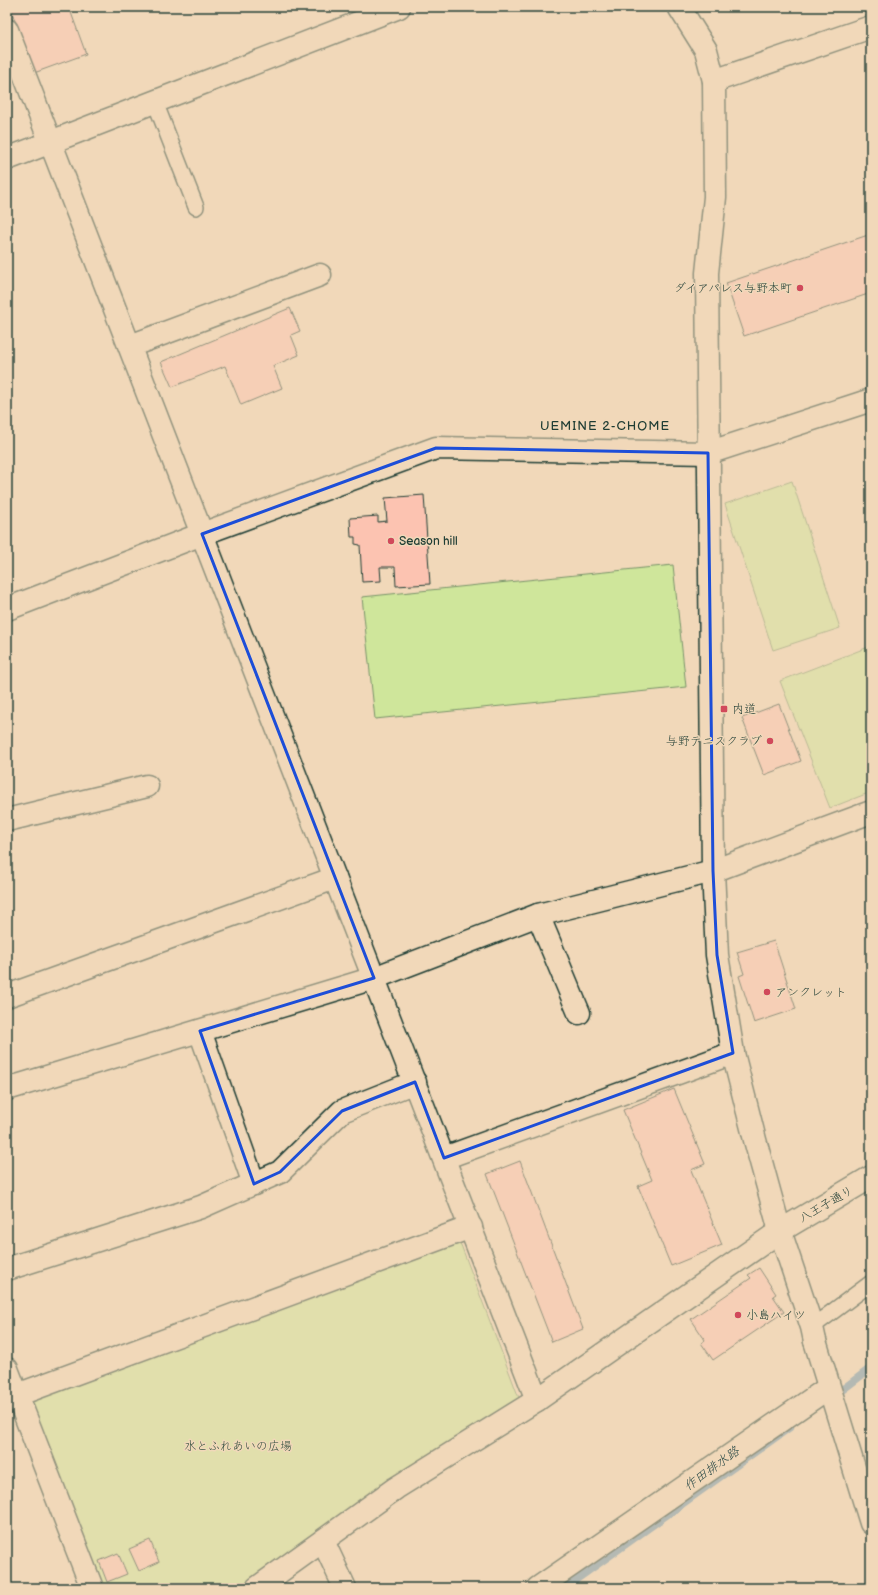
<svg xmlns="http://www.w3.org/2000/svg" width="878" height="1595" font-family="'Balsamiq Sans','Klee One',sans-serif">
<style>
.green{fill:#cfe69b;stroke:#779268}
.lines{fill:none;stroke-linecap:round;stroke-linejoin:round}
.stream{stroke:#6c93ab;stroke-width:8}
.building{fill:#fcc3b1;stroke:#1f3d34}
.service-casing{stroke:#1f3d34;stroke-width:18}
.minor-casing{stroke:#1f3d34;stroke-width:25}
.tertiary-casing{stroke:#1f3d34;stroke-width:25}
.service{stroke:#f1d8b9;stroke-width:15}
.minor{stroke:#f1d8b9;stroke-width:22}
.tertiary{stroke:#f1d8b9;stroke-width:22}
.marked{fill:none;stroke:#1d4ed8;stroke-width:3;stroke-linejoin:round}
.poi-dot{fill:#d1495b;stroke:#f1d8b9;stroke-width:1.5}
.labels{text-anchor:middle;stroke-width:3;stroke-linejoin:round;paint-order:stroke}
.poi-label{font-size:12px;fill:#1f3d34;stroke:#f1d8b9;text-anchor:start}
.street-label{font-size:12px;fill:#1f3d34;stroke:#f1d8b9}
.park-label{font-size:12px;fill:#314e3e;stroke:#f1d8b9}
.neighbourhood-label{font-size:13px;letter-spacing:1px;fill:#1f3d34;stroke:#f1d8b9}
.water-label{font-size:13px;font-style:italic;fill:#2c4b48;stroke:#f1d8b9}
</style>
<rect width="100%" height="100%" fill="#f1d8b9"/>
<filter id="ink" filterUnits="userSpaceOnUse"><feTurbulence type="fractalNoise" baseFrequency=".025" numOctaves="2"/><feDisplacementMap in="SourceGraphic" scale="8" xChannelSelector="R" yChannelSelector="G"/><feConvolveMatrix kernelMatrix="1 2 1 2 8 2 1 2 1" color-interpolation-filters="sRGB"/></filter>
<g filter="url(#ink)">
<g class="green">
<polygon points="792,481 840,628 773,650 725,504"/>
<polygon points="673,565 686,687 375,719 362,597"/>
<polygon points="871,646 871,792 830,808 780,681"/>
<polygon points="447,1242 461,1245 522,1406 392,1478 241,1588 100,1588 30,1406 32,1399"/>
</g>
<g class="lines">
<g class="stream">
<polyline points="834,1396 871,1368"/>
<polyline points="564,1588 790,1427"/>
</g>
</g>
<g class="building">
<polygon points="10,7 69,7 86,54 34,73"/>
<polygon points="871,234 871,293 744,336 726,283"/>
<polygon points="290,308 300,331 291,335 299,355 273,366 282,388 241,405 225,366 172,387 161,362"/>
<polygon points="424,495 430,584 396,586 395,567 380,567 381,581 362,582 360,545 355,544 355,537 351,537 350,518 378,516 378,522 387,521 385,498"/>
<polygon points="779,704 801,761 764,775 742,718"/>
<polygon points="774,941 796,1009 754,1023 739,976 744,974 737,952"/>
<polygon points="674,1089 705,1164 691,1170 722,1245 671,1266 638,1186 652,1180 623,1110"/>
<polygon points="520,1161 583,1329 552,1342 487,1174"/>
<polygon points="759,1268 776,1294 773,1296 784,1312 713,1360 701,1343 705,1340 691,1319 751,1278 748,1275"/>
<polygon points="150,1540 159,1562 139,1571 129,1549"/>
<polygon points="118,1553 127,1574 107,1582 99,1561"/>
</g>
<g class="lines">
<g class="service-casing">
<g id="service">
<polyline points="155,102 196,207"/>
<polyline points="812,1327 871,1283"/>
</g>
</g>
<g class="minor-casing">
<g id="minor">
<polyline points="679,7 706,50 714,81 715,197 707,273 713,871 717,955 733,1053 755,1140 780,1231 812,1327 815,1341"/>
<polyline points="7,30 537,1400"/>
<polyline points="714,81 871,27"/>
<polyline points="7,159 399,7"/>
<polyline points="130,346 320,275"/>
<polyline points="7,609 202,534 436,448 708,453 871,400"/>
<polyline points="7,820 147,786"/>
<polyline points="538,915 579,1013"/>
<polyline points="7,996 335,878"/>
<polyline points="200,1031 254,1184"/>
<polyline points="7,1089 374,978 538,915 713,871 871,812"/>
<polyline points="444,1158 733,1053"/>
<polyline points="7,1269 201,1207 280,1172 342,1111 415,1082"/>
<polyline points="7,1369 92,1588"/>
<polyline points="17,1395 471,1227"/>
<polyline points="323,1541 345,1588"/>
<polyline points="257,1588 396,1488 537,1400 780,1231 871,1177"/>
<polyline points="538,1588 828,1388"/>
</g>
</g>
<g class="tertiary-casing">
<polyline id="tertiary" points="815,1341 871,1523"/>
</g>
<use href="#service" class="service"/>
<use href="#minor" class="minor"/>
<use href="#tertiary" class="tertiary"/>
</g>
</g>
<path d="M0 0H878V1595H0ZM436,448L708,453L713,871L717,955L733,1053L444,1158L415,1082L342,1111L280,1172L254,1184L200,1031L374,978L202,534Z" fill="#f1d8b9" fill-opacity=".55" fill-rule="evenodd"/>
<path class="marked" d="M436,448L708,453L713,871L717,955L733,1053L444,1158L415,1082L342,1111L280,1172L254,1184L200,1031L374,978L202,534Z"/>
<g class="poi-dot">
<circle cx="800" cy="288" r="4"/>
<circle cx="391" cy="541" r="4"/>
<rect x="720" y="705" width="8" height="8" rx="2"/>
<circle cx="770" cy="741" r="4"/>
<circle cx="767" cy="992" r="4"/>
<circle cx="738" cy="1315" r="4"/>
</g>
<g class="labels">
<g class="poi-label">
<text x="792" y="292" text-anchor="end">ダイアパレス与野本町</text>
<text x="399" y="545">Season hill</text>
<text x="732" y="713">内道</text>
<text x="762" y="745" text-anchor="end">与野テニスクラブ</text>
<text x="775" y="996">アンクレット</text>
<text x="746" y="1319">小島ハイツ</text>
</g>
<g class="street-label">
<text transform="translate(826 1204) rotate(-30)" y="4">八王子通り</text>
</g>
<g class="park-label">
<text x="238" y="1450">水とふれあいの広場</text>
</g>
<g class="neighbourhood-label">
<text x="605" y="430">UEMINE 2-CHOME</text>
</g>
<g class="water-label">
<text transform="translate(711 1468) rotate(-36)" y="5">作田排水路</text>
</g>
</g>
<rect width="878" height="1595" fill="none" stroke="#f1d8b9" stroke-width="24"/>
<rect x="12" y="12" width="854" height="1571" fill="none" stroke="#1f3d34" stroke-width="1.5" filter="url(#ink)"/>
</svg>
